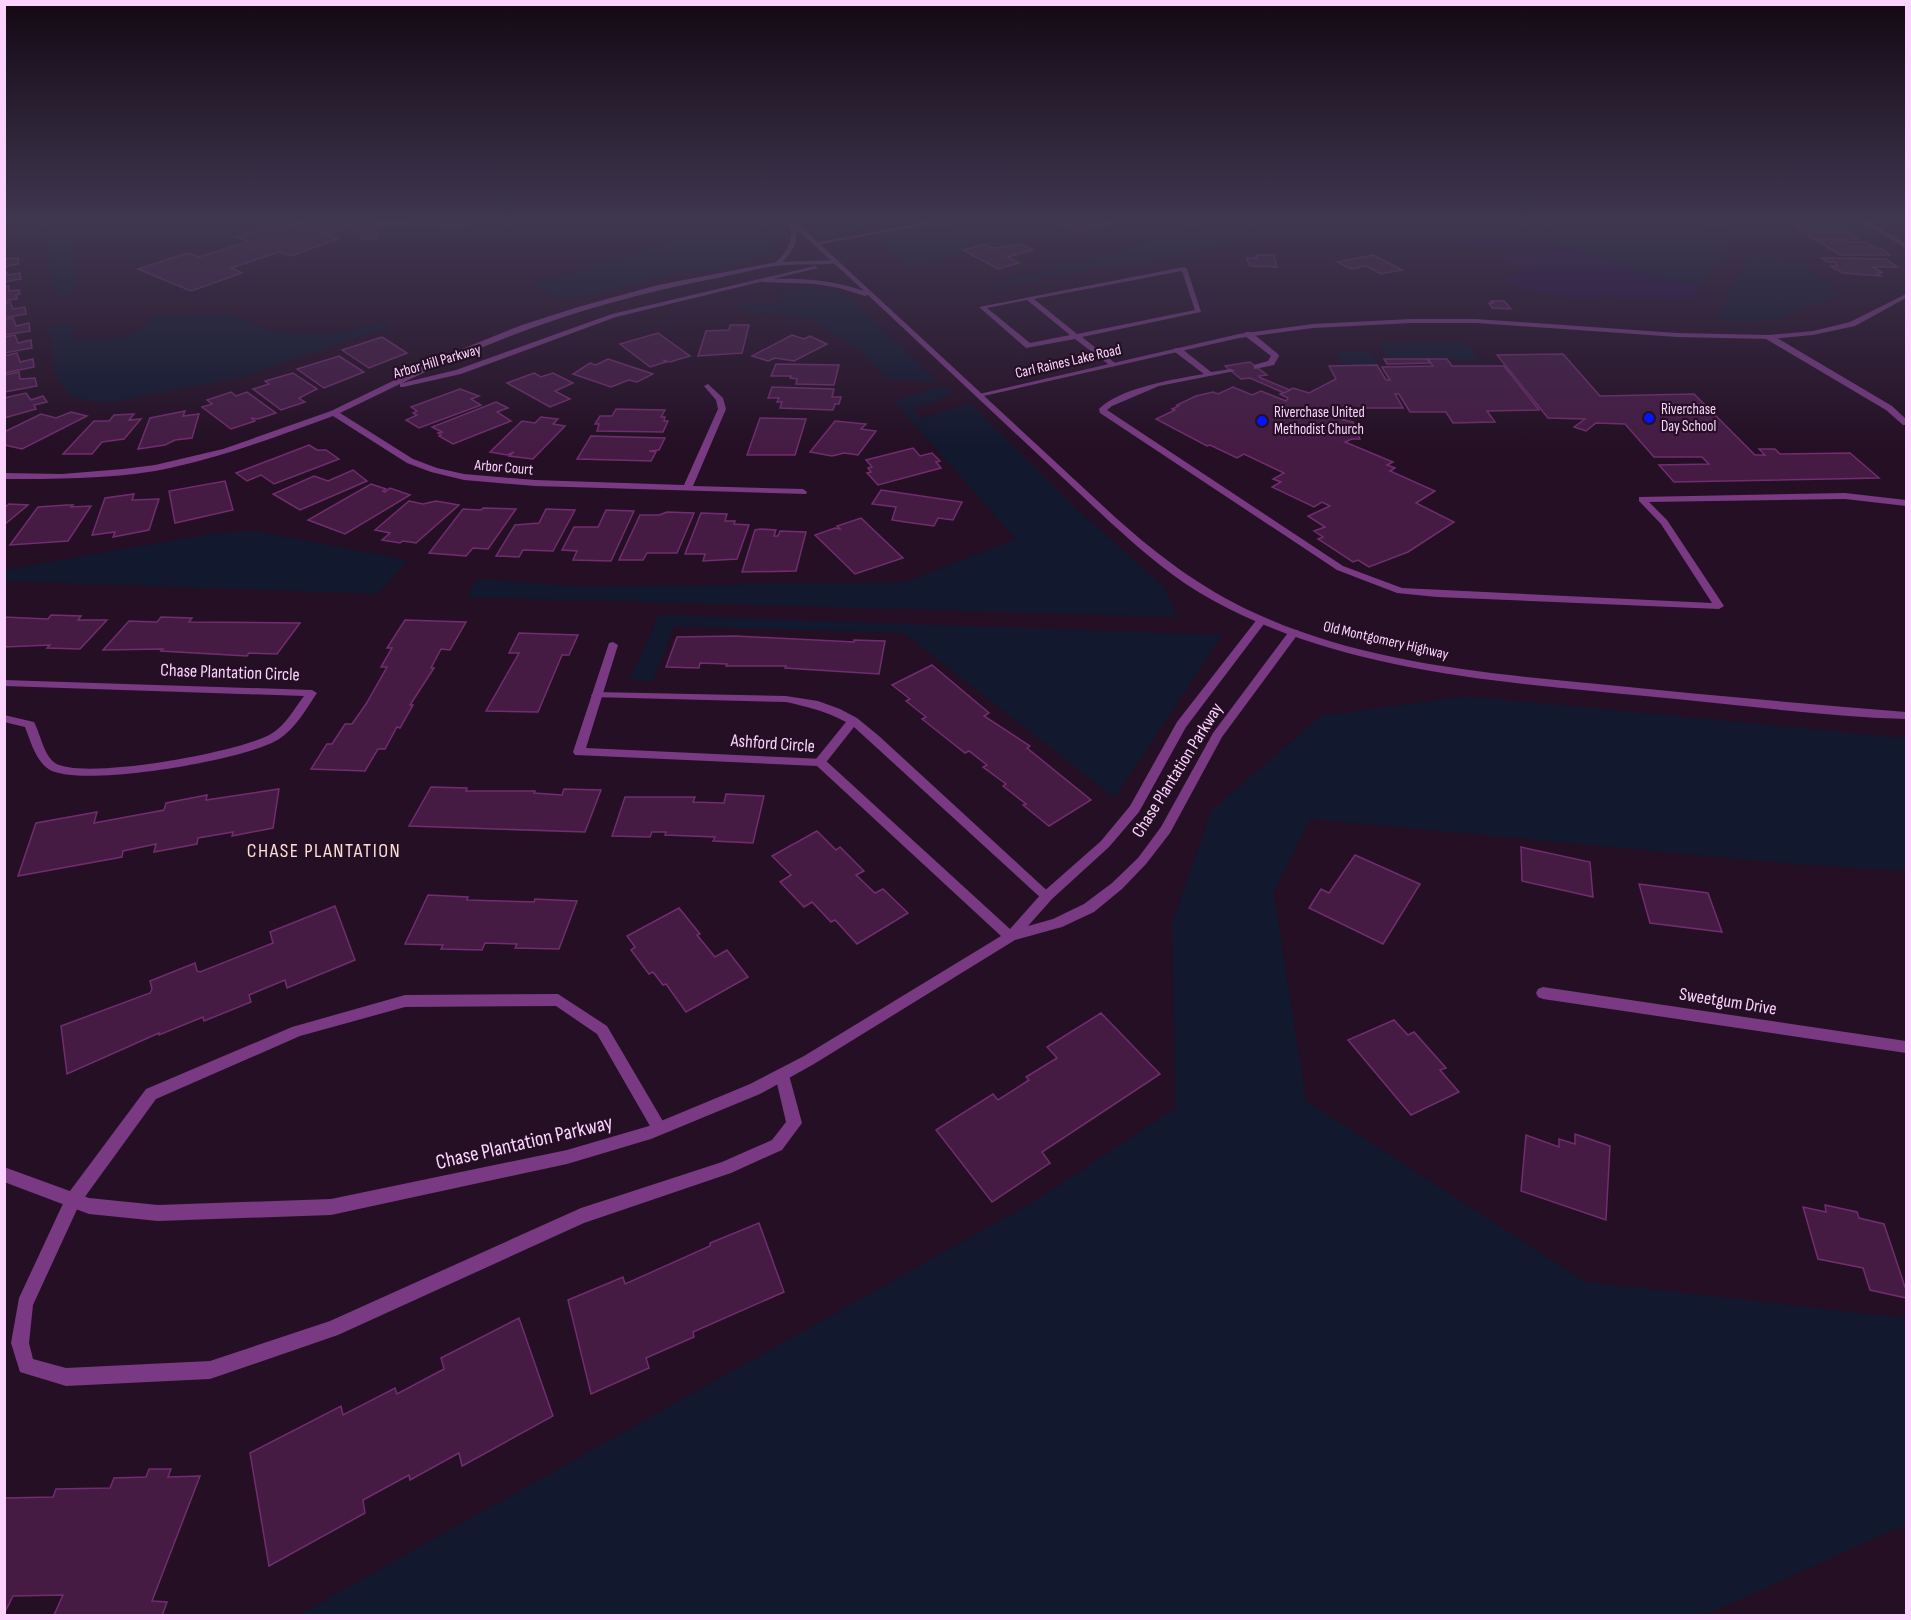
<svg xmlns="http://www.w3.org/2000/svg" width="1911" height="1620" font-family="'Sofia Sans Condensed',sans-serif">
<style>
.green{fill:#12182e}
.water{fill:#240b42}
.building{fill:#451b44;stroke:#712d6f;stroke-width:1.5}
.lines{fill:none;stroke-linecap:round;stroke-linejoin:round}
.service{fill:#793a83;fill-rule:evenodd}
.minor{fill:#793a83;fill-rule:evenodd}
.tertiary{fill:#793a83;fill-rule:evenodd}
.poi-dot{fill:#0415fa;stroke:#240f24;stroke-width:2}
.labels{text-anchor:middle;stroke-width:4.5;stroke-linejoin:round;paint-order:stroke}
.far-street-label{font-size:15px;fill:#fcd3fe;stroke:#240f24}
.far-poi-label{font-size:15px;fill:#fcd3fe;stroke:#240f24;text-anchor:start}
.street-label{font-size:18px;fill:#fcd3fe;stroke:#240f24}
.neighbourhood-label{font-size:20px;letter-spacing:1.5px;fill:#feddd5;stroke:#240f24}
.near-street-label{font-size:21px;fill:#fcd3fe;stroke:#240f24}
</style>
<rect width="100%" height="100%" fill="#240f24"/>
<g class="green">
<polygon points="43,222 75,222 75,294 56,297"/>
<polygon points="691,222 756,222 775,243 769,252 711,272 691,269 566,300 535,285 701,232"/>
<polygon points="829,222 914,222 839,235"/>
<polygon points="962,222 1066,222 907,268 882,240"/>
<polygon points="1198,222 1250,222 1257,239 973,291 1201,227"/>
<polygon points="1536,222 1686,222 1725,233 1728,245 1700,286 1645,275 1633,266 1594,256 1579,249 1560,246 1547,232 1535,225"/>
<polygon points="1751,255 1804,264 1840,294 1774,320 1741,322 1716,318"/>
<polygon points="801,287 834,291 852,299 937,382 887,379 861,351 813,319 741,311 738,305 782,304 779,295"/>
<polygon points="227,314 281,333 333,334 375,324 396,324 242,377 107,403 70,397 54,372 50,327 74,325 73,339 120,338 139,332 153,316"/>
<polygon points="1466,342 1481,360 1389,359 1378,343"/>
<polygon points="1370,351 1379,364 1345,365 1336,352"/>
<polygon points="943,386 954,394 912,409 920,419 970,403 1074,507 1164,587 1177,617 467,597 477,579 582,587 906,582 1016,539 894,401"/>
<polygon points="254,531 408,560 378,594 5,581 5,570 210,534"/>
<polygon points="659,615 1222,635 1115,798 904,633 674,626 653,681 630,680"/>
<polygon points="1467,696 1906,738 1906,871 1805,865 1310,819 1274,893 1306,1101 1585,1282 1906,1318 1906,1528 1899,1527 1706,1615 299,1615 1037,1200 1176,1108 1172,923 1212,810 1321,716"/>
</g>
<polygon class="water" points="1358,222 1536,222 1535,226 1547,232 1560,246 1579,249 1594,256 1633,266 1645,275 1700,286 1694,300 1626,299 1611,294 1583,301 1519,288 1505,282 1508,276 1524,274 1523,268 1503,261 1504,251 1469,244 1418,240 1418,231 1377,227"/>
<g class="building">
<polygon points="281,222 294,225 303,222 470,222 467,225 379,224 380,226 375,229 378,238 362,240 359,231 352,230 352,228 345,229 325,235 337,239 291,256 279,252 231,268 242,273 191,291 138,269 188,253 199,257 248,241 237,237"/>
<polygon points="1068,222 1112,222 1114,223 1075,232 1060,224"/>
<polygon points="1796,226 1844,226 1852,233 1848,233 1859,239 1813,239"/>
<polygon points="1818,241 1866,242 1873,246 1868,246 1870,248 1881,248 1890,255 1840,255"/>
<polygon points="985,244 992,248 1021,244 1033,250 1008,257 1019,263 998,269 963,250"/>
<polygon points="1256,255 1274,255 1277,267 1250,266 1246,258 1257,258"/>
<polygon points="1373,255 1402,270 1381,274 1366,266 1351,269 1337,262"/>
<polygon points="18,258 18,264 4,267 4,259"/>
<polygon points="1822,258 1886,259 1897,267 1872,267 1883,273 1877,273 1881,276 1843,273 1830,266 1838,266 1834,262 1827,262"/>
<polygon points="4,269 8,275 20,273 21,279 4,282"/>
<polygon points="9,286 9,291 19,290 20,294 16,295 17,299 4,301 4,287"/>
<polygon points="1491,301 1504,301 1511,309 1492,308 1489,303 1493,303"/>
<polygon points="10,302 13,309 25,307 26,314 4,318 4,303"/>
<polygon points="13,318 16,326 29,323 30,331 4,335 4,320"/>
<polygon points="730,325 749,325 742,353 698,356 706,331 729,330"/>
<polygon points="658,333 690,356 670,362 663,360 666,362 650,367 620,344"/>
<polygon points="15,335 18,343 31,340 32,348 4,353 4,337"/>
<polygon points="792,335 804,339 810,336 827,344 794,361 775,358 768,361 752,356"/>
<polygon points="382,337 407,353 369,368 342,350"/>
<polygon points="17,353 20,362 33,359 34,367 4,373 4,356"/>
<polygon points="1563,354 1600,396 1694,394 1755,455 1765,455 1759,449 1775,449 1780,454 1850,453 1879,478 1674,482 1659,465 1709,464 1702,457 1654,457 1625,424 1596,423 1586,431 1574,427 1585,419 1548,418 1497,355"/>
<polygon points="339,356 364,372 324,388 297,369"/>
<polygon points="608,359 653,374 637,382 629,380 611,387 573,374 590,363 596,365"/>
<polygon points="1384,359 1427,359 1430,363 1387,364"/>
<polygon points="1428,359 1447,359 1452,366 1504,366 1539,410 1487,411 1495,422 1453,423 1446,412 1410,412 1399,394 1395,394 1403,408 1365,408 1343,420 1353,422 1360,439 1352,439 1345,442 1393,462 1387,465 1395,468 1390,471 1435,491 1416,503 1454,522 1408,552 1369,567 1358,560 1353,562 1318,539 1323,537 1314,531 1325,527 1308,516 1330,506 1322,502 1314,507 1272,487 1281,482 1273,479 1284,473 1244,454 1237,458 1210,445 1207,446 1156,419 1175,410 1172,409 1179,406 1177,405 1196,396 1213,392 1218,394 1233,387 1252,395 1261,391 1286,401 1288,398 1280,394 1293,388 1309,393 1336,379 1329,366 1377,365 1386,380 1390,380 1382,367 1433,366"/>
<polygon points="1250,362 1267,375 1259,376 1261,378 1290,390 1284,393 1250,378 1241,379 1225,366"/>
<polygon points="776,364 839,365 834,385 796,384 797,379 790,378 791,376 771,376"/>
<polygon points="19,372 20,379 35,378 37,386 4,392 4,375"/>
<polygon points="293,373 317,389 299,398 305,402 281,410 253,389 269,384 265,381"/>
<polygon points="534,373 541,377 553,373 573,383 555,391 570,399 550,407 507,383"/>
<polygon points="772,387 834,389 832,397 841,397 839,404 835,404 833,410 780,408 782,402 777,402 779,398 768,398"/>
<polygon points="460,389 479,396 471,399 481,405 419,428 406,420 417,415 413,413 417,411 411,407"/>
<polygon points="231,392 236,396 247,392 276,413 258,419 251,418 255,421 231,429 202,407 212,404 207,400"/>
<polygon points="26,393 31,400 43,396 47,402 34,405 36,409 4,418 4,398"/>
<polygon points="496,402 508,408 497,412 511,421 453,444 439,436 441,435 438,433 442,432 432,427"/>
<polygon points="616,409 665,410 661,417 665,417 664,421 668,421 663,432 597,431 599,424 595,424 600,416 612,416"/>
<polygon points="185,411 183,416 199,414 192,438 175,440 165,445 138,449 150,418"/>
<polygon points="71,412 87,416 22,449 4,445 4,432 41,414 56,418"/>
<polygon points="134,414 129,420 141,419 124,439 102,442 92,454 63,454 94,421 109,421 114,415"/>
<polygon points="541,417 558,419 553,424 565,426 533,459 509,456 514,452 507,455 490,452 522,421 535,423"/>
<polygon points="760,418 806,419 795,455 747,455"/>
<polygon points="835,421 866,424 861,429 876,431 858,455 844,453 832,456 810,452"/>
<polygon points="591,436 665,438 659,450 649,451 656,452 651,461 577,459"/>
<polygon points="309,445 317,450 326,450 339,459 274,484 261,475 247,481 236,473"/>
<polygon points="913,448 920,456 932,453 940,461 936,462 941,468 878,485 867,473 871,472 868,468 872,467 866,460"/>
<polygon points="353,470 367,481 300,510 273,494 314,476 328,481"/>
<polygon points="225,481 233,510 175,523 169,491"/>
<polygon points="371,484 386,489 383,491 385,492 390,488 410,495 345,534 308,520"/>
<polygon points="881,490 962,502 953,520 938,518 934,526 905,522 892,520 896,507 872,504"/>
<polygon points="134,494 132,500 159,499 149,530 113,537 115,532 92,535 105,498"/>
<polygon points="409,501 423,504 436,501 459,505 416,543 403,541 400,543 382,540 390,533 375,530"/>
<polygon points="9,504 28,505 4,525 4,508"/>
<polygon points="67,505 73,505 71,507 91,506 68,541 10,545 38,507"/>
<polygon points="483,508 516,509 488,549 473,548 466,556 429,553 463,509 481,510"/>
<polygon points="546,509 575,510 553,551 523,550 519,557 496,556 515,525 539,523"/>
<polygon points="606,510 634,511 611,561 573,560 577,551 562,550 574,527 598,527"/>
<polygon points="667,512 694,513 677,553 647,553 643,560 619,560 640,515 659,515"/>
<polygon points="701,513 727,514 725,521 735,521 734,524 749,525 737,559 703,561 705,554 685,554"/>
<polygon points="861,518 903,558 855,574 815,535 835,528 840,529 837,526"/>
<polygon points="760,529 776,530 774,536 778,536 780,531 806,532 796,571 742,572 755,530"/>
<polygon points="51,615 81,616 78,620 107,620 80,649 47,648 50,645 4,647 4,617 48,619"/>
<polygon points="161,617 192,618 189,622 300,623 277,654 249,653 247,656 161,651 163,649 103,650 129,621 157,622"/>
<polygon points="405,620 466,622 450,650 441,649 431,668 434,668 410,705 413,705 400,728 397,727 385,749 378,749 365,771 311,769 327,744 332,744 345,724 352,724 366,704 387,667 381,667 392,648 387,648"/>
<polygon points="519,633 578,635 569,655 562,655 538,712 486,711 519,653 509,653"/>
<polygon points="735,636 854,642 854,640 885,641 879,674 785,668 786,666 726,666 727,664 700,663 699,668 666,667 677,637"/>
<polygon points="932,665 989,713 984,716 1030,746 1027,748 1091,800 1049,826 1023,805 1026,804 1003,786 1006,784 983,767 987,765 969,751 965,753 922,719 926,717 906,701 910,699 892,685"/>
<polygon points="431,787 467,788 466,791 535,791 534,793 562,795 564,789 601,790 585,832 409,826"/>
<polygon points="279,789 273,828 232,836 233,832 198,838 197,844 154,852 156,844 123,851 122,857 18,876 36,823 97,812 94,823 164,810 166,803 207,795 206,800"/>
<polygon points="726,794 764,796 753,843 713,841 715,837 665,835 666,832 652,832 650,837 612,836 625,797 695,797 693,802 724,803"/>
<polygon points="817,831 836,850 840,847 864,871 856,875 875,893 883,889 908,913 857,944 835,920 831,922 812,902 804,907 780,882 791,875 772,856"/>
<polygon points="1521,847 1590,862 1593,897 1522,881"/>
<polygon points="1355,855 1420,884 1383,944 1309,908 1321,889 1329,893"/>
<polygon points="1639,884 1708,893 1722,932 1650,923"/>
<polygon points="428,895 468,897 467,900 534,902 535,899 577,901 559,949 515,948 517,944 485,943 482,950 441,949 443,945 405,944"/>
<polygon points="335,906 355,960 287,988 285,980 249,995 251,1002 204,1021 203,1017 159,1035 159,1033 67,1074 61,1026 150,993 152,989 150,981 195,963 197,971 200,972 273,943 270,932"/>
<polygon points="679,908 700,934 697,935 715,957 727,950 748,977 686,1012 666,984 663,985 653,972 649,974 631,950 635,947 627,936"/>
<polygon points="1101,1013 1160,1074 1042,1152 1050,1163 992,1202 936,1130 993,1094 998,1100 1029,1080 1026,1077 1057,1058 1047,1047"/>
<polygon points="1394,1020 1408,1035 1414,1032 1446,1068 1440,1070 1459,1092 1411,1115 1348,1040"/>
<polygon points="1575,1134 1610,1146 1606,1220 1521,1191 1526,1135 1559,1147 1559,1139 1575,1144"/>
<polygon points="1825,1205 1857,1212 1859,1218 1884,1224 1906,1290 1906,1298 1870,1290 1863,1268 1818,1259 1803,1207 1826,1212"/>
<polygon points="759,1223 784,1292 693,1332 694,1337 646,1358 649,1368 591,1394 568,1300 623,1277 625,1284 710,1246 710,1243"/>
<polygon points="519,1318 553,1416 462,1466 459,1453 410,1480 409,1475 363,1500 365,1513 269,1566 250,1453 341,1406 343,1415 395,1388 397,1394 444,1369 441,1358"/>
<polygon points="149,1469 171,1469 168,1477 200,1476 152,1601 167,1602 162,1616 54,1615 63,1595 13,1596 4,1614 4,1498 53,1497 56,1489 110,1488 114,1478 146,1477"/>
</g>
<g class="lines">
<g class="service">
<path d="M1184,267L1187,269L1201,312L1082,337L1115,363L1116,365L1112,367L1075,339L1026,348L979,307ZM1182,271L1195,310L1077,334L1034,299ZM1027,300L1070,335L1030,343L987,308Z"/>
<polygon points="1245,332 1251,332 1278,354 1279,356 1274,365 1254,369 1254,365 1268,361 1271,356 1245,336"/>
<polygon points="1766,335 1772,335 1892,406 1906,419 1906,425 1903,425 1886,410 1766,339"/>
<path d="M1175,348H1181L1211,372L1231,369L1235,371L1159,386L1112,406L1107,410L1343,566L1402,588L1712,603L1661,524L1639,501V497L1845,493L1906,500V506L1845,499L1649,502L1667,520L1724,606L1719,609L1437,597L1397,593L1337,570L1100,413L1099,409C1119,388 1175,379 1204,374L1175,352Z"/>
<path d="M596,692L786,696L818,701L840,709L857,718L879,736L1053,896L1052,899H1042L854,727L824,765H816L814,762L816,759L846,722C826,711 808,707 786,702L592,697L591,695Z"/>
<polygon points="558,994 607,1026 664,1123 667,1128 664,1133 659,1135 654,1133 597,1034 556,1006 405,1007 300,1036 156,1099 79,1205 33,1305 29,1343 33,1359 66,1368 210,1361 330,1321 581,1208 722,1162 772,1140 786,1122 775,1075 777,1071 782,1069 787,1071 789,1075 802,1123 782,1150 731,1173 584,1223 338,1335 210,1379 66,1386 20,1372 11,1343 19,1298 67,1195 146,1089 292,1027 405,995"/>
</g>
<g class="minor">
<polygon points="927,222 940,222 816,245 813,243"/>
<polygon points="1863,222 1870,222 1906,244 1906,248"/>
<path d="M837,260L839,261V263C818,266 796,263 775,266C756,269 736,274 717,278C605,299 505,333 402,383L456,370L612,314L815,266L818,268L616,317L461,374L403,387H400V384L340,413L413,459L437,468L464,474L535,480L684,485L718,409L716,400L704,386L708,384L723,398L726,409L693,486L803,489L807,492L806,494L535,486L464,480L431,472L407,463L333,416C275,437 216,460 155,471C105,479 54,479 4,479V473L62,474L123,469L155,465L223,449L331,411L442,357L522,325L578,307L658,285L777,262Z"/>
<polygon points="1906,294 1906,298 1855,326 1813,335 1769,339 1677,337 1476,323 1411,323 1313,328 1239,338 979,397 975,395 1239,334 1313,324 1411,319 1476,319 1677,333 1769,335 1813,331 1850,322"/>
<polygon points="1262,617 1267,620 1186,727 1139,812 1109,847 1052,899 1028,926 1053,919 1084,904 1112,883 1138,858 1161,827 1213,733 1290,630 1298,630 1298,634 1222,737 1170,833 1146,864 1122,889 1094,912 1062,927 1015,940 814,1064 760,1094 651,1139 567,1164 331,1215 158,1221 89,1214 4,1182 4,1167 89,1198 158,1205 331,1199 567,1150 649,1126 750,1084 804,1056 1001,936 817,766 575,755 573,752 609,643 613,642 618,645 586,748 824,759 1010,929 1042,893 1101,841 1130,806 1177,722 1258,618"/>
<path d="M4,680L312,690L317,693C307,708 295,729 279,739C247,760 84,788 50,770C36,762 31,742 25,727L4,722V715L34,722C41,735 43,754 55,763C83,781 241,752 271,734C285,726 294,709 304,696L4,686Z"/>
<polygon points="1543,987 1906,1041 1906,1053 1543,999 1538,997 1536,993 1538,989"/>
</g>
<path class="tertiary" d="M790,222H796L1116,518C1162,559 1209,594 1266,618C1373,664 1493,674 1608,685C1707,695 1806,704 1906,712V719C1819,716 1732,704 1645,696C1500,682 1345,672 1214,601C1175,580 1142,551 1110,522L868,295L865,296L839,288L816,284L762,282V280L764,279C798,278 831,279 864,291L797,229C797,246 791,254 779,265H775V263C788,251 794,240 790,222Z"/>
</g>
<linearGradient id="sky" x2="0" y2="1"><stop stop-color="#140814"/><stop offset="0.49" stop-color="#3f3750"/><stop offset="1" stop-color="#3f3750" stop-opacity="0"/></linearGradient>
<rect width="1911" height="449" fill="url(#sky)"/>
<g class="poi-dot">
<circle cx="1649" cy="418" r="6"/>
<circle cx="1262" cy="421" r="6"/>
</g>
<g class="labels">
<g class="far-street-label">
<text transform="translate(437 361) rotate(-16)" y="5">Arbor Hill Parkway</text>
<text transform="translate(1068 361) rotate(-13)" y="5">Carl Raines Lake Road</text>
<text transform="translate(504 467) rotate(5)" y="5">Arbor Court</text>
<text transform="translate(1386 640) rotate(13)" y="5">Old Montgomery Highway</text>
</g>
<g class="far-poi-label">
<text x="1661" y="414">Riverchase<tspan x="1661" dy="17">Day School</tspan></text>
<text x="1274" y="417">Riverchase United<tspan x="1274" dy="17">Methodist Church</tspan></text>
</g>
<g class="street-label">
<text transform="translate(230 672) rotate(2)" y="6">Chase Plantation Circle</text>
<text transform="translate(773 743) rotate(4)" y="6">Ashford Circle</text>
<text transform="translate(1177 770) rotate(-58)" y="6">Chase Plantation Parkway</text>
<text transform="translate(1728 1001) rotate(9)" y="6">Sweetgum Drive</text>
</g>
<g class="neighbourhood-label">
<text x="324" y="857">CHASE PLANTATION</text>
</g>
<g class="near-street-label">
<text transform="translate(524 1142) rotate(-13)" y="7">Chase Plantation Parkway</text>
</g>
</g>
<rect width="1911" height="1620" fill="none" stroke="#fcd3fe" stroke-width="12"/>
</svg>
